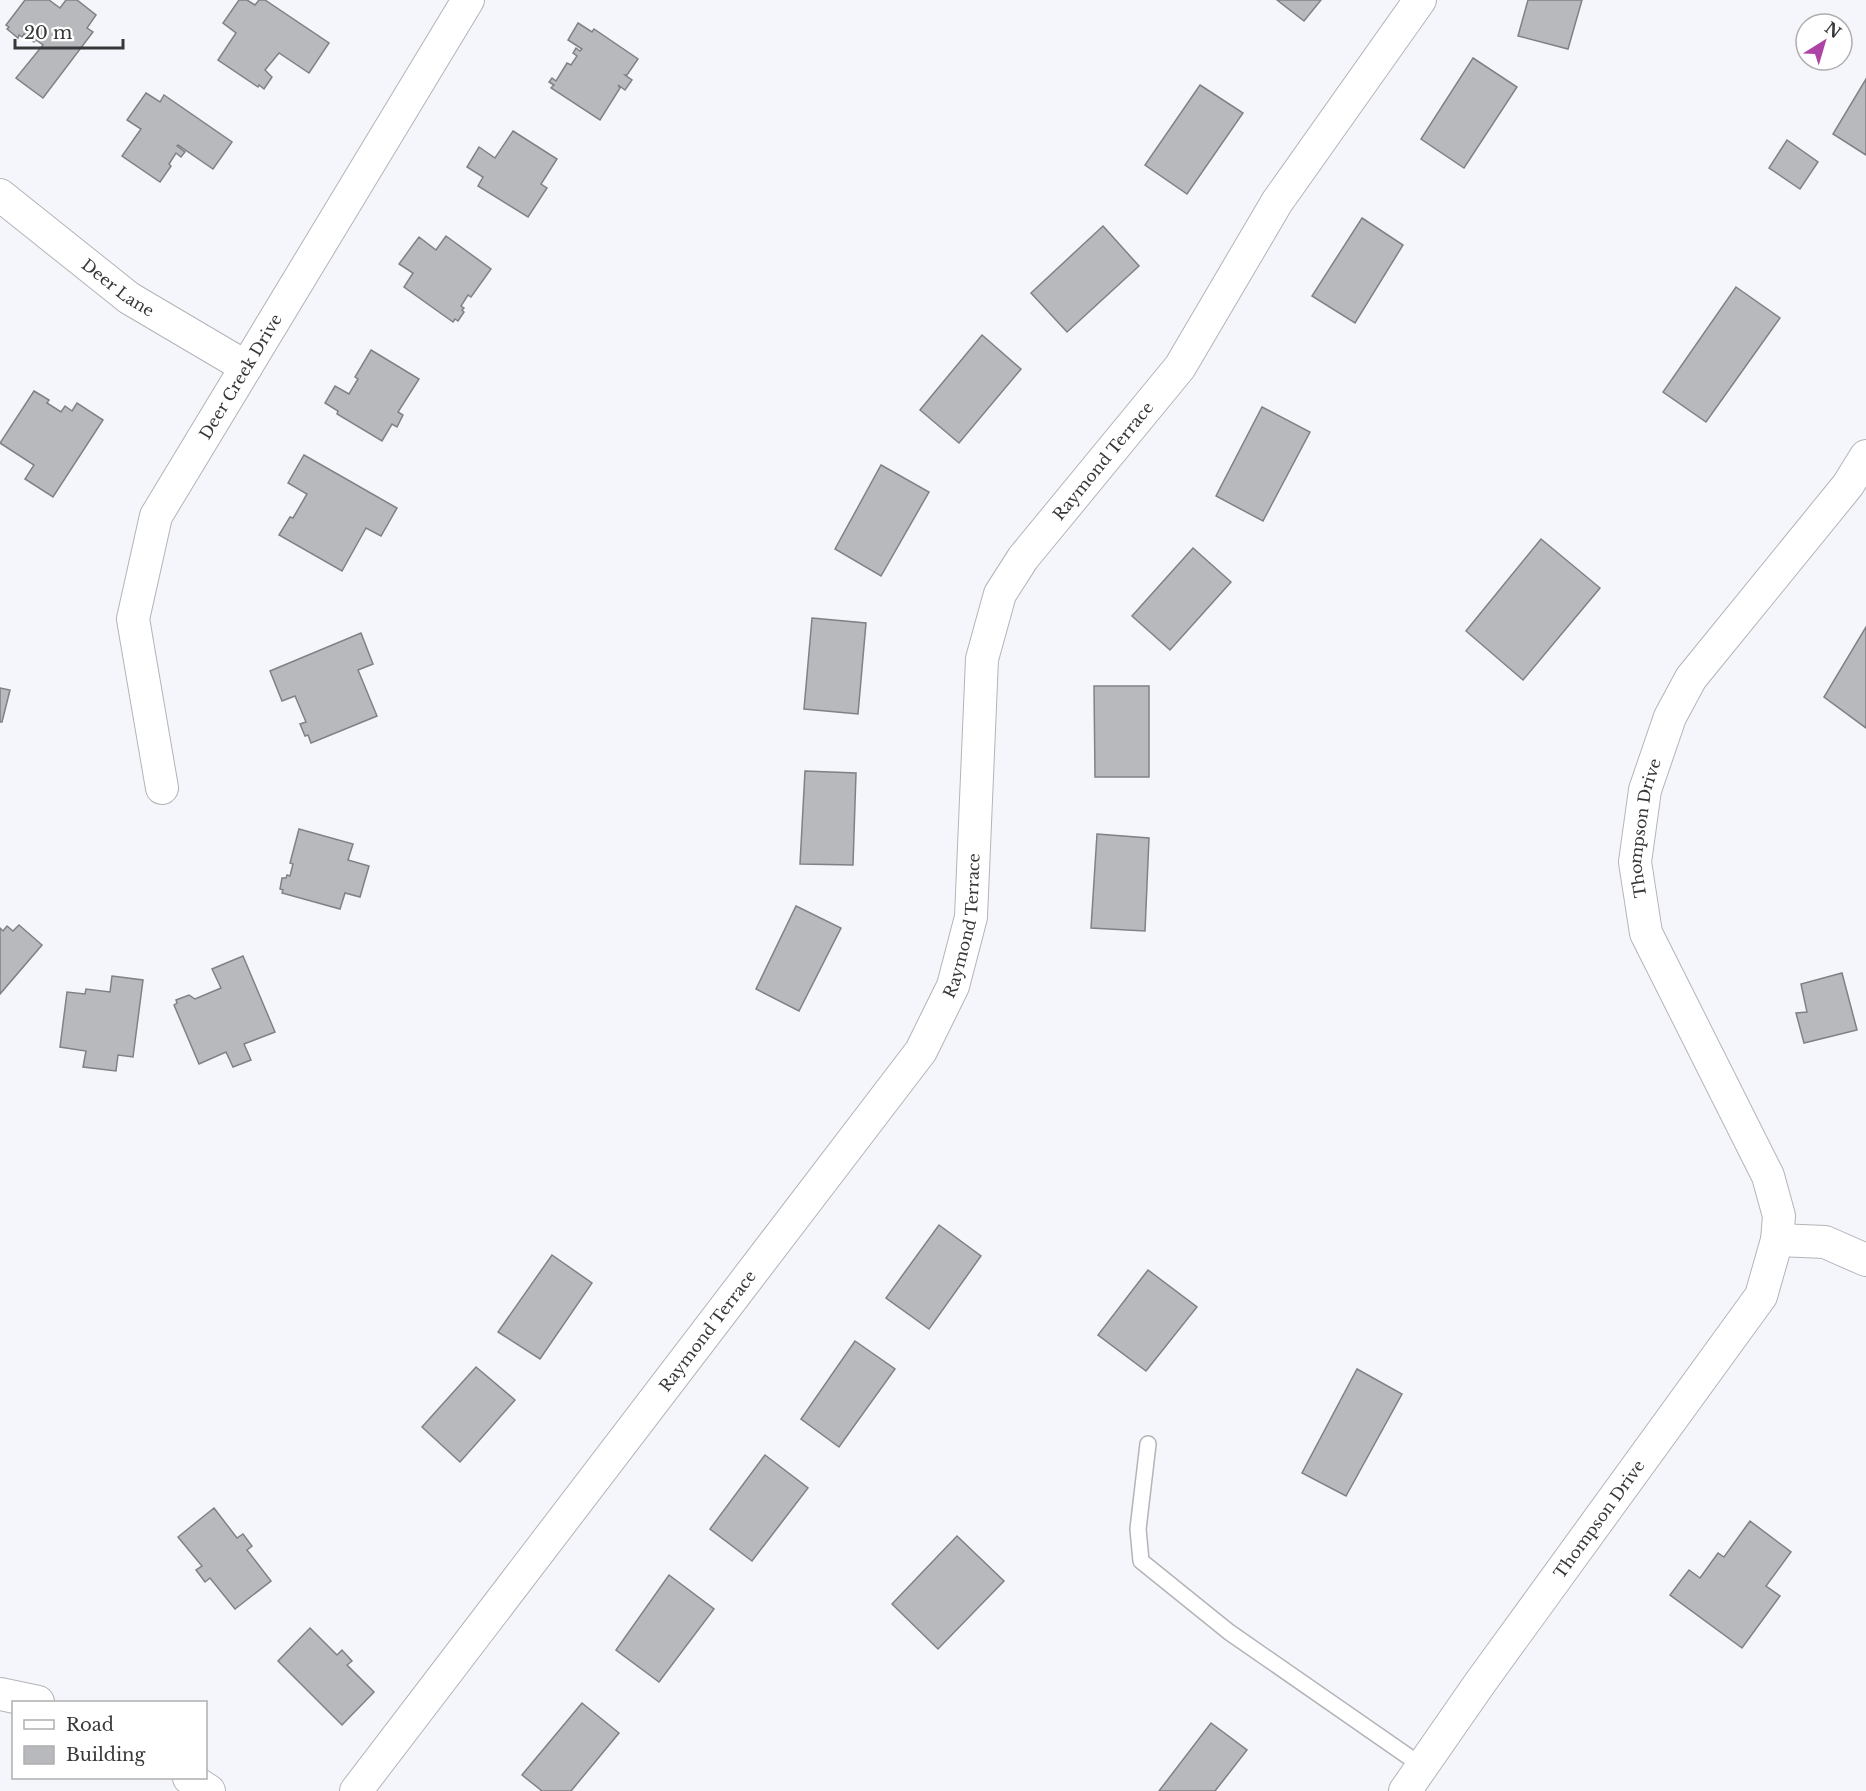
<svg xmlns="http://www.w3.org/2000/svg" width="1866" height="1791" font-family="'Libre Baskerville',serif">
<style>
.building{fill:#b8b9bd;stroke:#808185;stroke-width:1.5}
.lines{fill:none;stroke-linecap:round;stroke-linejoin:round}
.lane-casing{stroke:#b3b4b8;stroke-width:18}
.street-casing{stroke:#b3b4b8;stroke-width:34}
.lane{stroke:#fff;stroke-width:15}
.street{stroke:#fff;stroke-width:32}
.labels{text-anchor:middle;stroke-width:4.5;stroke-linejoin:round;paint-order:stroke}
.street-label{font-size:16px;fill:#373839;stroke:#fff}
</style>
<rect width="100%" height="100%" fill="#f5f6fb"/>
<g class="building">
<polygon points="25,0 49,0 60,8 66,0 77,0 96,15 87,28 93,32 43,98 16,78 43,45 36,40 34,42 24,34 22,37 19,35 18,38 7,29 9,27 6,25"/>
<polygon points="239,0 247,0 255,5 259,0 265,0 329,43 309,73 279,53 265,70 272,77 264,89 259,85 258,87 218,60 236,33 223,23"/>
<polygon points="1277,0 1321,0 1304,21"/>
<polygon points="1528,0 1582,0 1568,49 1518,36"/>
<polygon points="578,23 592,32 594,29 638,59 627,75 625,75 632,80 625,90 618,85 620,88 600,120 551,88 554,85 549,82 552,78 556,81 567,63 571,65 577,56 573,53 576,48 580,51 582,49 568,40"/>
<polygon points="1473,58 1517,87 1464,168 1421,139"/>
<polygon points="1866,79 1866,155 1833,134"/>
<polygon points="1200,85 1243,113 1187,194 1145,165"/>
<polygon points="146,93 160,102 164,95 232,142 213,169 178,145 177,146 185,152 181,157 176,153 169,164 171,166 160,182 122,156 141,129 127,120"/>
<polygon points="513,131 557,159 541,184 547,188 528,217 478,186 483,177 467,167 479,147 495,158"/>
<polygon points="1787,140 1818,162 1800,189 1769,168"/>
<polygon points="1362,218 1403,245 1355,323 1312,296"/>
<polygon points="1103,226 1139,266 1067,332 1031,293"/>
<polygon points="446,236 491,269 471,297 468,295 461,306 464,308 462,310 464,312 458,321 455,319 453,322 404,287 413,273 399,264 419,237 436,250"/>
<polygon points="1736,287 1780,318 1706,422 1663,392"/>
<polygon points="982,335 1021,369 959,443 920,410"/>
<polygon points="371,350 419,379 398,412 403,415 397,427 392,424 382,441 337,414 338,411 325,403 335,386 349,394 358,379 355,377"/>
<polygon points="34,391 49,400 47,403 61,412 65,406 72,411 77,403 103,420 53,497 25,479 34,465 0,443"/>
<polygon points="1262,407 1310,432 1263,521 1216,496"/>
<polygon points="304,455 397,508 381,536 366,528 342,571 279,535 290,517 293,518 307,494 288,483"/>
<polygon points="881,465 929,492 881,576 835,549"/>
<polygon points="1541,539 1600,588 1523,680 1466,631"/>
<polygon points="1193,548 1231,582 1170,650 1132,616"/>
<polygon points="812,618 866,623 858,714 804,709"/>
<polygon points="1866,627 1866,728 1824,697"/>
<polygon points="361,633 373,664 358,670 377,716 311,743 308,735 305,736 300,724 306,722 295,696 282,701 270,671"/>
<polygon points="1094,686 1149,686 1149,777 1095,777"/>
<polygon points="0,688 10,690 2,722 0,722"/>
<polygon points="805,771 856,773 853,865 800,864"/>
<polygon points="299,829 353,844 348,860 369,866 360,897 345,893 340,909 282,893 283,890 280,889 282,878 286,878 287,875 290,876 293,864 290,863"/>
<polygon points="1097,834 1149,838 1145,931 1091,928"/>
<polygon points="796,906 841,928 799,1011 756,989"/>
<polygon points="19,925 42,945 0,994 0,928 3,931 7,926 13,931"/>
<polygon points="243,956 275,1032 244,1044 251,1060 233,1067 226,1052 199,1064 174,1005 177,1003 176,1000 189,995 195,999 221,988 212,969"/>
<polygon points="1842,973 1857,1030 1804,1043 1796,1013 1807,1012 1801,984"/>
<polygon points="112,976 143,980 133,1057 118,1055 116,1071 83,1067 86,1051 60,1047 67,992 85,994 86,989 110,992"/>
<polygon points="939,1225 981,1256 929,1329 886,1298"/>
<polygon points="552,1255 592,1283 540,1359 498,1332"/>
<polygon points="1148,1270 1197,1307 1146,1371 1098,1335"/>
<polygon points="855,1341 895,1369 839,1447 801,1419"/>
<polygon points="476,1367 515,1400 460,1462 422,1427"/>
<polygon points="1357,1369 1402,1394 1346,1496 1302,1473"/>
<polygon points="765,1455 808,1488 752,1561 710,1529"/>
<polygon points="214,1508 237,1538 243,1534 252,1546 247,1550 271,1581 235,1609 210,1578 205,1582 196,1570 202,1566 178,1537"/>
<polygon points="1750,1521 1791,1552 1766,1586 1780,1596 1742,1648 1670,1595 1689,1570 1700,1578 1718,1553 1724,1557"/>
<polygon points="957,1536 1004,1581 938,1649 892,1604"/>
<polygon points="669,1575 714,1609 659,1682 616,1650"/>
<polygon points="310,1628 337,1655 342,1650 352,1661 347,1665 374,1692 342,1725 278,1661"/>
<polygon points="582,1703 619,1733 571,1791 542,1791 522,1775"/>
<polygon points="1211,1723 1247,1750 1215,1791 1159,1791"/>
</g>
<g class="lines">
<g class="lane-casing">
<polyline id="lane" points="1148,1444 1138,1529 1141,1561 1229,1632 1422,1766"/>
</g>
<g class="street-casing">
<g id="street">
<path id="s1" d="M0,195L129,298L246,367"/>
<path id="s2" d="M162,788L133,619L156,516L468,0"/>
<polyline points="1777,1240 1825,1242 1866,1260"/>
<polyline points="0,1694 38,1702"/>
<polyline points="189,1778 209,1791"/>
<path id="s3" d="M356,1791L921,1051L953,986L971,917L982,659L1000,594L1023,558L1180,367L1277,202L1420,0"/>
<path id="s4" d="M1405,1791L1480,1683L1761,1296L1777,1240L1779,1216L1768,1176L1646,933L1635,862L1645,790L1670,717L1691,678L1848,485L1866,456"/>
</g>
</g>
<use href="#lane" class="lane"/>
<use href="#street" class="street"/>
</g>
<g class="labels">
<g class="street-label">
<text dy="6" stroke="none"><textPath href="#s1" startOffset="150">Deer Lane</textPath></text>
<text dy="6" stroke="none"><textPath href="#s2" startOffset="440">Deer Creek Drive</textPath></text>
<text dy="6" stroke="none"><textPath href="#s3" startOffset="1569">Raymond Terrace</textPath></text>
<text dy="6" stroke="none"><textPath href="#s4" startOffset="1112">Thompson Drive</textPath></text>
<text dy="6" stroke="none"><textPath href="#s3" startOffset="1065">Raymond Terrace</textPath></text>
<text dy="6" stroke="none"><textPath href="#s3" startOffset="579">Raymond Terrace</textPath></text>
<text dy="6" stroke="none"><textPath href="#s4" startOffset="334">Thompson Drive</textPath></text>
</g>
</g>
<rect x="12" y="1701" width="195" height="78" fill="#ffffff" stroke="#afafb0" stroke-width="1.5"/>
<rect x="24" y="1720" width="30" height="9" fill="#ffffff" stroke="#afafb0" stroke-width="1.5"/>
<text x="66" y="1731" font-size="18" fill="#373839">Road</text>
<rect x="24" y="1746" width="30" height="18" fill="#b8b9bd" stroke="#afafb0" stroke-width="1.5"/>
<text x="66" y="1761" font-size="18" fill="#373839">Building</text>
<g transform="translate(1824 42) rotate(37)"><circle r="28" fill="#ffffff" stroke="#afafb0" stroke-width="1.5"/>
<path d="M0-4.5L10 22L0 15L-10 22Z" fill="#ac43a5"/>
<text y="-9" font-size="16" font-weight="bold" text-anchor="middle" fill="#373839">N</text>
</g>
<path d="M15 39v9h108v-9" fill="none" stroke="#373839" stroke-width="3"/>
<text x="24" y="39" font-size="18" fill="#373839" stroke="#ffffff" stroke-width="4.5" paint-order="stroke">20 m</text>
</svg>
